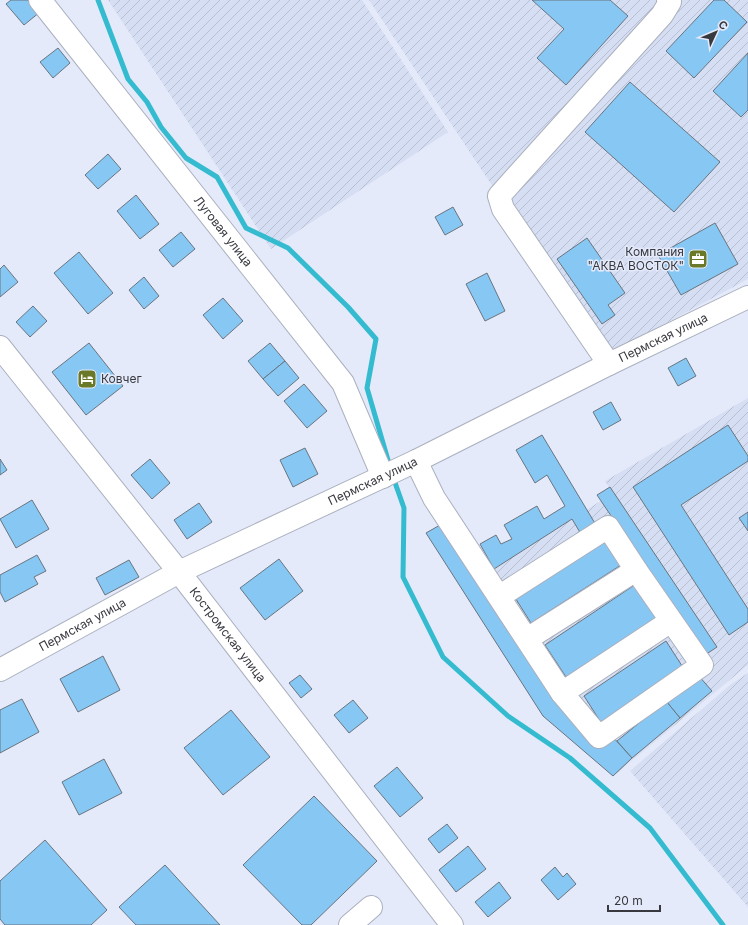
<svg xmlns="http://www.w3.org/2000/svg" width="748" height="925" font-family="Inter,sans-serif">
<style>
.industrial{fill:url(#industrial-furrows)}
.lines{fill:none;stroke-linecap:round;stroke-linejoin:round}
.stream{stroke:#34bbcf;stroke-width:5}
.building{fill:#87c7f4;stroke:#69757f}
.minor-casing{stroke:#aab0be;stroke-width:24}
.minor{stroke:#fff;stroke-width:22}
.labels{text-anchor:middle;stroke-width:3;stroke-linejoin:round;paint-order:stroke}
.street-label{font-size:12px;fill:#37393f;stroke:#e5eafa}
.poi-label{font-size:12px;fill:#37393f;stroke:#e5eafa;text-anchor:end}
</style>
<defs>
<pattern id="industrial-furrows" width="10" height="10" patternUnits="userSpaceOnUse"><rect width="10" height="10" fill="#d6def3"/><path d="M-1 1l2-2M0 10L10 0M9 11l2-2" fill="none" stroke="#b8bfd1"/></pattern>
</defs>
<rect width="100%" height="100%" fill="#e5eafa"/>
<g class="industrial">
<polygon points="108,0 362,0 448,132 271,249"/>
<polygon points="369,0 748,0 748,279 605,356"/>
<polygon points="748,398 748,665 613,776 543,716 426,533 440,525 477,580 613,493 605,481"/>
<polygon points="748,673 748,907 630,771 730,685"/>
</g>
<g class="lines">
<g class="stream">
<polyline points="98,0 128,79 147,102 161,127 186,158 217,177 246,228 288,248 348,307 376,339 367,388 390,467"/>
<polyline points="393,477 404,508 403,577 443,657 508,716 570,758 650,828 723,925"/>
</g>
</g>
<g class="building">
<polygon points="11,0 30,0 40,12 24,25 6,4"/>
<polygon points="532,0 610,0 628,16 566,85 537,58 564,29"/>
<polygon points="714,0 724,0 747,22 694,78 666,51"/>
<polygon points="58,48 70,63 53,78 40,62"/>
<polygon points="748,53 748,110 741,117 713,91"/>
<polygon points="630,82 720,162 674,212 585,132"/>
<polygon points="108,154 121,169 98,189 85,175"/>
<polygon points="136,195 159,224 140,239 117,211"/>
<polygon points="453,207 463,225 445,235 435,217"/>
<polygon points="715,223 738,264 681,295 658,255"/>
<polygon points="181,232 195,249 173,267 159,250"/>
<polygon points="587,238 625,293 608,305 615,315 602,324 557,259"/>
<polygon points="79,252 113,293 88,314 54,273"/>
<polygon points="4,265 18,282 0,297 0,269"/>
<polygon points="487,273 505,311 485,321 466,284"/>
<polygon points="144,277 159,296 144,309 129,290"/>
<polygon points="223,298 243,321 223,339 203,315"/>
<polygon points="33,306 47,321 30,337 16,322"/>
<polygon points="89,343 123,386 86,415 52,372"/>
<polygon points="270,343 285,361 263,379 248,361"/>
<polygon points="686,358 696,376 678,386 668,368"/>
<polygon points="285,361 299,378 278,396 263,379"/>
<polygon points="304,384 327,411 307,428 284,401"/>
<polygon points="611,402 621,420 603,430 593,412"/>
<polygon points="728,425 748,456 748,461 681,505 748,609 748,622 729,635 633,487"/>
<polygon points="542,435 596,525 581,534 572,519 494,569 480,544 496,535 501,544 512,539 504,525 537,506 544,519 565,506 547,475 535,483 516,450"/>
<polygon points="305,448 318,474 293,487 280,460"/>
<polygon points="0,459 7,470 0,475"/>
<polygon points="150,459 170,483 152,499 131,475"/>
<polygon points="610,487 717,647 705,655 597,495"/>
<polygon points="32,500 49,529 16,548 0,519"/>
<polygon points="199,503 212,522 187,539 174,520"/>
<polygon points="748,512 748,531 739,518"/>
<polygon points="440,525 601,747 612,736 632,758 613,776 543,716 426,533"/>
<polygon points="604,538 621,565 531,623 514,596"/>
<polygon points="37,555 46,571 34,577 38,584 5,602 0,592 0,575"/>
<polygon points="279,559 303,591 265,620 240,588"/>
<polygon points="129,560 139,577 105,595 96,578"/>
<polygon points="636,584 658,617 566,677 545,645"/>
<polygon points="666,641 684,669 602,724 584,696"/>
<polygon points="103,656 120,690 78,712 60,679"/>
<polygon points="300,675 312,689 301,698 289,683"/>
<polygon points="698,675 712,691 680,718 666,701"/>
<polygon points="22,699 39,732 0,753 0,710"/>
<polygon points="353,700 368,718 349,733 334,715"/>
<polygon points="666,701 680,718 632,758 617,741"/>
<polygon points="231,710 270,757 223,795 184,748"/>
<polygon points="104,759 122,793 79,815 62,782"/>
<polygon points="397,767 423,798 400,817 374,786"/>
<polygon points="314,796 377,861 311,925 302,925 243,865"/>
<polygon points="447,824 458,838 439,853 428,839"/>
<polygon points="45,840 107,910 91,925 5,925 0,919 0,881"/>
<polygon points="468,846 486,869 456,892 439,870"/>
<polygon points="165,865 220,925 136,925 119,907"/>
<polygon points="555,867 563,877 567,873 576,884 558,900 541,880"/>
<polygon points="499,882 511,898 488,917 475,902"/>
</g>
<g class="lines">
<g class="minor-casing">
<g id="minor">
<path id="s1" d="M40,0L343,383L383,477"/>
<path id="s2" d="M0,347L179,572L452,925"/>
<polyline points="609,364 503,209 499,196 662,15 670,2 668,0"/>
<polyline points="416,461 434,498 562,693 599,737 702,665 636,570 527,639"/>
<polyline points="500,596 608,527 636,570"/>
<path id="s3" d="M0,670L179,572L416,461L609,364L748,297"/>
<polyline points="562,693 671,621"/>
<polyline points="350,925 371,907"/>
</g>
</g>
<use href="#minor" class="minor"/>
</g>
<defs>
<g id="office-square" transform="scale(1)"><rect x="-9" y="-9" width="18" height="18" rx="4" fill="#697927" stroke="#e5eafa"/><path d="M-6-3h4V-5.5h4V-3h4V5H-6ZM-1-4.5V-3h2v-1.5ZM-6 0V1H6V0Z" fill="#fff"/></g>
<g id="hotel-square" transform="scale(1)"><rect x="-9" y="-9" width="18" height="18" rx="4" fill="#697927" stroke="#e5eafa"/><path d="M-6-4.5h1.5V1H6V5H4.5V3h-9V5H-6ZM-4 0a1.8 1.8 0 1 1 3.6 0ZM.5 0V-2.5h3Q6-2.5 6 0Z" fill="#fff"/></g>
</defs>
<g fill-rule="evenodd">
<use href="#office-square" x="698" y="259"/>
<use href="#hotel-square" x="87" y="379"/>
</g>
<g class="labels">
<g class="street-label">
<text dy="4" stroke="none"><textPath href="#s1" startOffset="295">Луговая улица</textPath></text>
<text dy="4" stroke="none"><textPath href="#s3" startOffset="742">Пермская улица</textPath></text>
<text dy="4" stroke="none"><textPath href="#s3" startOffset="418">Пермская улица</textPath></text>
<text dy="4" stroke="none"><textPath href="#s3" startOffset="94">Пермская улица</textPath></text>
<text dy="4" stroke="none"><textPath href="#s2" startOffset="367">Костромская улица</textPath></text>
</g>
<g class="poi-label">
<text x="684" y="256">Компания<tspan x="684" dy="14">"АКВА ВОСТОК"</tspan></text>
<text x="101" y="383" text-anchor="start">Ковчег</text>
</g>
</g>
<g transform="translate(716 32) rotate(46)" stroke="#e5eafa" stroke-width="3" paint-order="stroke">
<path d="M0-3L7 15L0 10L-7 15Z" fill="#37393f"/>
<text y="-6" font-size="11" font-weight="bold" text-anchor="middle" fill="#37393f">С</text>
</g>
<path d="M608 905v6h52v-6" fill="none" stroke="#37393f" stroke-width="2"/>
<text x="614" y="905" font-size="12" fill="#37393f" stroke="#e5eafa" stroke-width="3" paint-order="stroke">20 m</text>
</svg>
